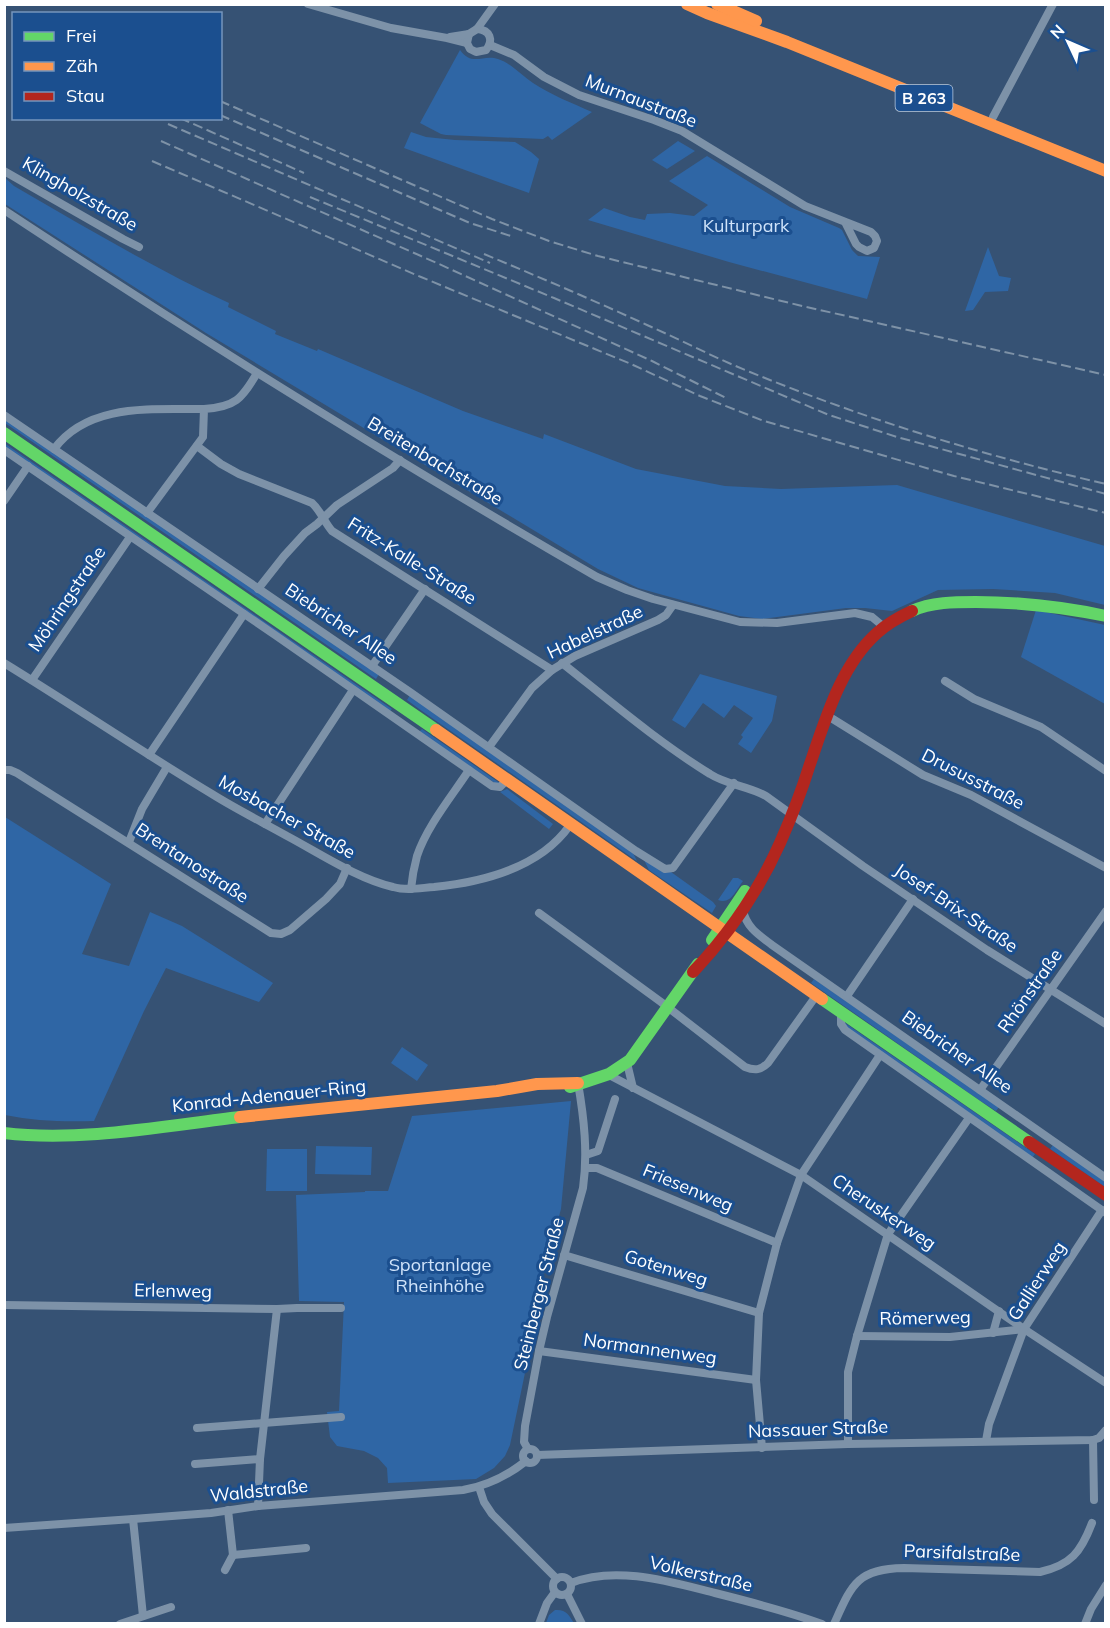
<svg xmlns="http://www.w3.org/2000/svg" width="1110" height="1628" font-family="Mulish,sans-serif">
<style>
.green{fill:#2f66a5}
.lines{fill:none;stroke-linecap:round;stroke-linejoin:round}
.street{stroke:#7d92a8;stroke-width:8}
.fast{stroke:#63d668;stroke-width:12}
.slow{stroke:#ff974d;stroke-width:12}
.jam{stroke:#b3261e;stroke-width:12}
.rail{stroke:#7e92a7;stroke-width:2;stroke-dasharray:10 4.5;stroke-linecap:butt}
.labels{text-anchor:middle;stroke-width:6;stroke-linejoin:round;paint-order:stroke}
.shield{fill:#1b4f8f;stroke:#bbcadd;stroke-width:1.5}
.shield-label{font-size:16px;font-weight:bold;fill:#fff}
.street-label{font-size:18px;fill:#fff;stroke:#1b4f8f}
.park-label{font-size:18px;fill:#cfe3fa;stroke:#1b4f8f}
</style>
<rect width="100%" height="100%" fill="#365274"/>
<g class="green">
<path d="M460,50C472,67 483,54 498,59C511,63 522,76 533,83C551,95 572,103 592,112L552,140L548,136L543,139L446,135L441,134L420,123Z"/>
<polygon points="411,132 426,137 455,140 515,142 531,152 539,159 529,193 404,148"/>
<polygon points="678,141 695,151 667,169 652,160"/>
<polygon points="707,156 790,207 839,228 842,230 852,250 858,256 880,257 867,299 729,262 588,220 604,208 630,217 645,220 647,214 670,213 694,216 708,205 669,181"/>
<path d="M4,177L14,186C85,227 155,269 229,303L228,307L276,331L275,334L317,351L318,349L463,411L543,439L544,434L636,469L725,486L781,489L897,485L1105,546V605L1055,593L993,589L938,590L892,611L865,608H846L762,619L739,616L663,595L638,588L598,569L206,333L5,204Z"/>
<polygon points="988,247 999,276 1011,278 1008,291 985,292 973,310 965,311"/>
<polygon points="4,417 379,674 376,679 5,423"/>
<polygon points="4,443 392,709 389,712 5,448"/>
<polygon points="1036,610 1105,625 1105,704 1021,657"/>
<polygon points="700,674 777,696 772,721 751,753 738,744 743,737 741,735 753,718 734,705 724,718 703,703 685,728 672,720"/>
<polygon points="410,695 633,853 637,861 422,711 407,700"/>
<polygon points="422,729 501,784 498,785 419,732"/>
<polygon points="507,789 553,824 549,829 500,792"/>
<path d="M5,817L111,884L82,954L129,966L150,912L182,926L273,983L259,1002L166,968L144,1011L94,1121C64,1122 34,1121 5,1115Z"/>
<polygon points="644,860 671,872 713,902 716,906 712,913 649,870"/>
<path d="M733,878H738L743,881C736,890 731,905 718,900Z"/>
<polygon points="814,979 999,1107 996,1111 979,1100 811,983"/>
<polygon points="845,1023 1035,1154 1032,1158 850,1030 844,1024"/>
<polygon points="402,1047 428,1065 417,1081 391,1063"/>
<polygon points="571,1101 561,1209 524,1345 531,1344 510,1445 505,1456 494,1468 476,1479 388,1483 387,1468 378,1458 364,1451 337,1446 330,1437 327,1412 339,1411 344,1302 299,1301 296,1195 365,1192 365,1191 388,1191 412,1116"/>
<polygon points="1053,1145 1105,1181 1105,1187 1050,1149"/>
<polygon points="316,1146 372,1147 371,1175 315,1174"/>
<polygon points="267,1149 307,1149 307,1191 266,1191"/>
<path d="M555,1610C566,1609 569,1615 574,1623H546L549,1615Z"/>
</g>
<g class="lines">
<g class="street">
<polyline points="308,4 391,28 447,38 467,43"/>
<path d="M469,34L467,43L470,49L476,52L486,50C494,40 490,30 477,29"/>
<polyline points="450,37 469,34 477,29 495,4"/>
<polyline points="490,45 514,55 544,77 579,95 654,120 682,131 805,206 871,232 875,236 877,241 874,248 867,251 859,247 856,244 845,222"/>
<polyline points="993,117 1053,4"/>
<polyline points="4,171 123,239 139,247"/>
<path d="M4,210C198,338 396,461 597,577L627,590L653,599L740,622L777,623L855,613L872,617L884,627"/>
<polyline points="4,415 410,692 636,851 665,869 673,868 734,783"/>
<path d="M197,446L221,464L239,474L312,503C321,511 324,522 332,531L552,670"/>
<path d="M54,449C89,402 153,410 204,409"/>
<polyline points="4,450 275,635 492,786 500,787 507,780"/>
<polyline points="4,501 28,466"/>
<path d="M147,513L203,437L204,409C235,407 242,399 257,373"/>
<polyline points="258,589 284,556 305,533 317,524 337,505 393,468 400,460"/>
<path d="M4,663C74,706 142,752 212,794C236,809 262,822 287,836C319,853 358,879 393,887C407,891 420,888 434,887C484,882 540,868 570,825"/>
<path d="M562,663C610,701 658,742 710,774C727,785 748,786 766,796L863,866L987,950L1106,1024"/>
<polyline points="372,666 425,589"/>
<polyline points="32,680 130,537"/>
<polyline points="945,681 974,699 1041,727 1106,771"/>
<polyline points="828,716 923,775 971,795 1106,868"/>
<polyline points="489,747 532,688 552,670 575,656 658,620 666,615 673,605"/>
<polyline points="149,755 244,614"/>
<polyline points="4,770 10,770 17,773 271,933 281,934 290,930 326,899 340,884 347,868"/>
<polyline points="265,824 353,690"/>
<polyline points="129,842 142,809 167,767"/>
<path d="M411,889C412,878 414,867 417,856C427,826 452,796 469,770"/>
<path d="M743,911C747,928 759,935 772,945L1106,1178"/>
<path d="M539,913L661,1002L745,1067C755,1071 761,1070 768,1063L816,996"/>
<polyline points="847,996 913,899"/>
<polyline points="841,1012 841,1024 845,1030 1106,1213"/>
<polyline points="627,1063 633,1088"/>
<polyline points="609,1075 801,1175 1024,1329 1106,1383"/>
<polyline points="980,1090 1106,911"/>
<polyline points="586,1155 598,1151 615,1099"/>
<polyline points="586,1168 597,1168 777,1243"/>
<polyline points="564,1255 759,1313"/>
<polyline points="4,1305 277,1309 297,1308 341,1308"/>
<polyline points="993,1333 999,1311"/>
<polyline points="857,1336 950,1337 1024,1329"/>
<polyline points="539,1351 756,1380"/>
<polyline points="197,1428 341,1417"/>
<polyline points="1093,1440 1094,1500"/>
<polyline points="986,1441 989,1424 1024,1329 1102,1210"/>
<polyline points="848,1444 848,1372 857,1336 888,1234 969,1118"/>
<polyline points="762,1448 756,1380 759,1313 777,1243 801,1175 880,1055"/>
<path d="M528,1449L524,1442L525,1426L539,1351L547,1317L583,1188C588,1153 584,1118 578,1083"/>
<circle cx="530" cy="1456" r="7"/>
<polyline points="537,1455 848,1444 1093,1440 1099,1438 1106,1430"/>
<polyline points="195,1464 260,1459"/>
<polyline points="479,1487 484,1502 492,1514 557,1579"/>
<polyline points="258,1506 260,1459 277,1309"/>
<polyline points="133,1519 143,1616"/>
<path d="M4,1528L133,1519L211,1513L258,1506L463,1490C486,1486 507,1476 526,1461"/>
<polyline points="233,1555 306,1548"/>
<polyline points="225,1570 233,1555 228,1510"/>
<circle cx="562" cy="1586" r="9"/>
<path d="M571,1583C616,1565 671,1582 715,1593C751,1602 787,1611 822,1624"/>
<polyline points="567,1594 582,1624"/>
<polyline points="120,1624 171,1607"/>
<polyline points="539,1624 547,1603 555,1592"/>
<path d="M834,1624C852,1584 857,1569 904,1568L1040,1572C1071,1565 1081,1552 1092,1523"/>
<polyline points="1085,1624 1091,1609 1106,1585"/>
</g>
<g class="fast">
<polyline points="4,433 436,730"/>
<path d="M912,611C931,602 955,602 976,602C1020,602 1063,607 1106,616"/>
<polyline points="712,940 745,891"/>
<polyline points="822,999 1029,1142"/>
<polyline points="570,1087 609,1074 630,1060 698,964"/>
<path d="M4,1133C81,1142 163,1126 240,1117"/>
</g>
<g class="slow">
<polyline points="687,4 707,13 787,42 1106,171"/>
<polyline points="717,4 756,21"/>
<polyline points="436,730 822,999"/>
<polyline points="240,1117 497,1091 537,1084 578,1083"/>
</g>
<g class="jam">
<path d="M693,972C729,934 758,892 780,843C791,818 801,793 809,767C825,721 840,666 877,633C888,623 899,617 912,611"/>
<polyline points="1029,1142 1106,1195"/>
</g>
<g class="rail">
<polyline points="220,101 492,219 549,241 598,256 798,305 1106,375"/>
<polyline points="220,115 470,223 514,237"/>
<polyline points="180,118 304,173"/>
<polyline points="168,124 490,263"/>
<polyline points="161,141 439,264 652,361 726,398"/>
<polyline points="152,161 421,277 631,364 700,396 764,421 954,476 1106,513"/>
<polyline points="310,197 554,298 829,415 897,437 1106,494"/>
<path d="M484,254C539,277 593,300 647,325C681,340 715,358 750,372C865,419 985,456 1106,484"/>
</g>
</g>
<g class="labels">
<rect class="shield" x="895.5" y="85" width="57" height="26" rx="4.5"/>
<g class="shield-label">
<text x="924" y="104">B 263</text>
</g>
<g class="street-label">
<text transform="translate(641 101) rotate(21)" y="6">Murnaustraße</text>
<text transform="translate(80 194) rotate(30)" y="6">Klingholzstraße</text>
<text transform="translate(435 461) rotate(31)" y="6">Breitenbachstraße</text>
<text transform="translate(412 561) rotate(32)" y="6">Fritz-Kalle-Straße</text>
<text transform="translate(67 599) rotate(-56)" y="6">Möhringstraße</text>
<text transform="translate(341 624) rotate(34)" y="6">Biebricher Allee</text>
<text transform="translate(595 632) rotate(-25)" y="6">Habelstraße</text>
<text transform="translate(973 779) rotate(27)" y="6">Drususstraße</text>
<text transform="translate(287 817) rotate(29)" y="6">Mosbacher Straße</text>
<text transform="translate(192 863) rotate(33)" y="6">Brentanostraße</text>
<text transform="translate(956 908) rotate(34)" y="6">Josef-Brix-Straße</text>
<text transform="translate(1030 991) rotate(-55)" y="6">Rhönstraße</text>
<text transform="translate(957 1052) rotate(35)" y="6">Biebricher Allee</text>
<text transform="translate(269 1096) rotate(-6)" y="6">Konrad-Adenauer-Ring</text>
<text transform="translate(688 1188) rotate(23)" y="6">Friesenweg</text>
<text transform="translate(884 1212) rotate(34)" y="6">Cheruskerweg</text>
<text transform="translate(666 1268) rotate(17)" y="6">Gotenweg</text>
<text transform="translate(1037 1281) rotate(-57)" y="6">Gallierweg</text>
<text transform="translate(173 1291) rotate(1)" y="6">Erlenweg</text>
<text transform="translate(539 1294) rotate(-76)" y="6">Steinberger Straße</text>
<text transform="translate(925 1318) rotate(-1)" y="6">Römerweg</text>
<text transform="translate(650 1349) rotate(8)" y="6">Normannenweg</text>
<text transform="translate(818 1429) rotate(-2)" y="6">Nassauer Straße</text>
<text transform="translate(259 1491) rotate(-6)" y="6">Waldstraße</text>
<text transform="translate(962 1553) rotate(2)" y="6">Parsifalstraße</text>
<text transform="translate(701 1574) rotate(13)" y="6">Volkerstraße</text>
</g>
<g class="park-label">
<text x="746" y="232">Kulturpark</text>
<text x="440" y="1271">Sportanlage<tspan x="440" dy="21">Rheinhöhe</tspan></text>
</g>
</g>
<rect width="1110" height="1628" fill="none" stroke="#ffffff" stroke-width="12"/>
<rect x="12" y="12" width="210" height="108" fill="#1b4f8f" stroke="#7695bc" stroke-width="1.5"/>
<rect x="24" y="32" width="30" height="9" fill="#63d668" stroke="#7695bc" stroke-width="1.5"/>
<text x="66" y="42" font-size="18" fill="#ffffff">Frei</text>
<rect x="24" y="62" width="30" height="9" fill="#ff974d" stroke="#7695bc" stroke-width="1.5"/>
<text x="66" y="72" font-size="18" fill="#ffffff">Zäh</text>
<rect x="24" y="92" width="30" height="9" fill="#b3261e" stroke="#7695bc" stroke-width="1.5"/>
<text x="66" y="102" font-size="18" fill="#ffffff">Stau</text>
<g transform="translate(1068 42) rotate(314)" stroke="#1b4f8f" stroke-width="4.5" paint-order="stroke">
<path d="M0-4.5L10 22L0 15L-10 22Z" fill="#ffffff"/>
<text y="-9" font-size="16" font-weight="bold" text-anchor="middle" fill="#ffffff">N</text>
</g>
</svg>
